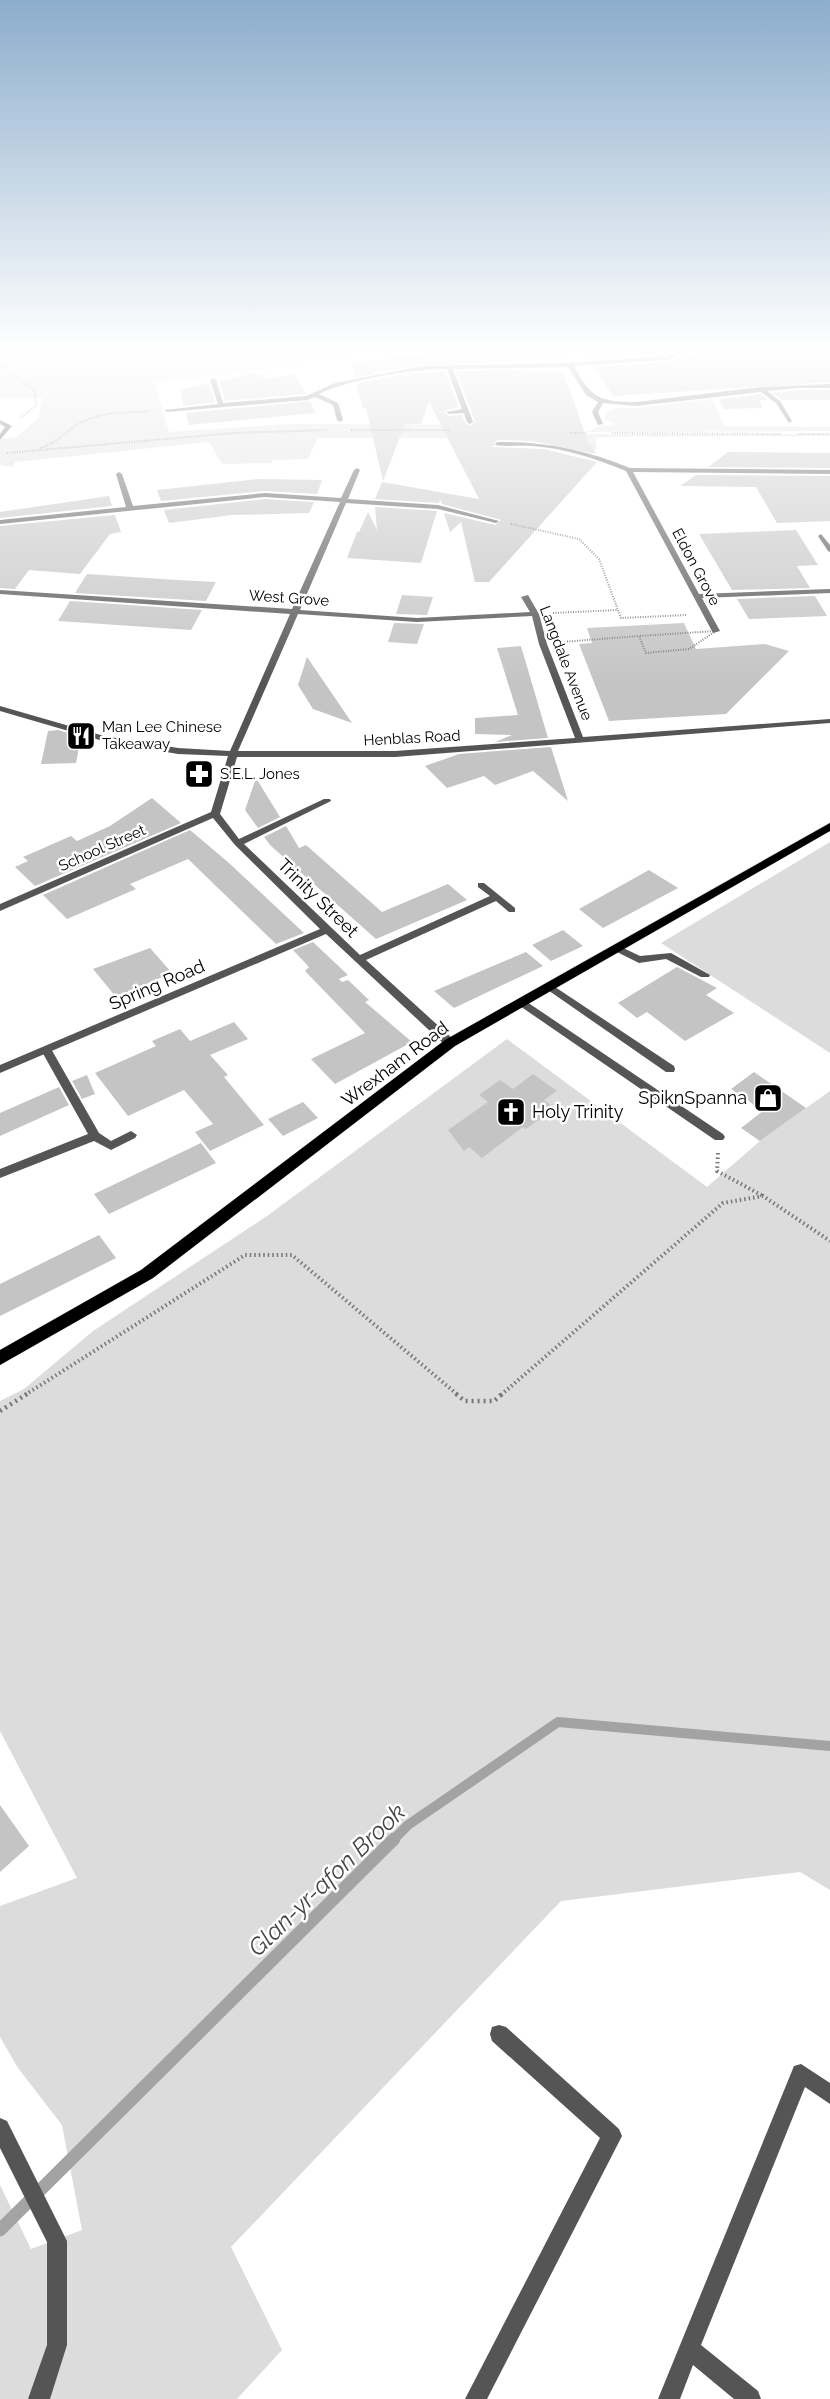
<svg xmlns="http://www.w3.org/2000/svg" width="830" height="2399" font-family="Raleway,sans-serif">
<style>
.green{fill:#dcdcdc}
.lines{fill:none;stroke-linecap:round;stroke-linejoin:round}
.stream-far1{stroke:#a3a3a3;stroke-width:10}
.stream{stroke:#a3a3a3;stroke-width:13}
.building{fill:#c4c4c4}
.primary-casing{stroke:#dbdbdb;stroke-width:1}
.path-far2{stroke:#777;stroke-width:2;stroke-dasharray:1 1.5;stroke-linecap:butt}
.path-far1{stroke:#777;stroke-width:4;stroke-dasharray:1.5 3;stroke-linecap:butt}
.path{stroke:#777;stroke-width:4.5;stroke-dasharray:2 4;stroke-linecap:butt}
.service{fill:#555;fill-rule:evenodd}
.minor{fill:#555;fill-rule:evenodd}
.primary{fill:#000;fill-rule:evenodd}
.labels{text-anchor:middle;stroke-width:5;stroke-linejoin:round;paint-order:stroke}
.far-street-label{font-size:15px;fill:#000;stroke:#fff}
.far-poi-label{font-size:15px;fill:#000;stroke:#fff;text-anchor:start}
.street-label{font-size:18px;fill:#000;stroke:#fff}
.poi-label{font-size:18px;fill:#000;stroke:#fff;text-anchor:end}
.near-water-label{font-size:24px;font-style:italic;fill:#444;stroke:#fff}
</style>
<rect width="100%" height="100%" fill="#fff"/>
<g class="green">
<polygon points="0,350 387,350 321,358 253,372 154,382 169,432 289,424 592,425 471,438 318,438 308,459 273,460 272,463 222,464 209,442 15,462 13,467 0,465 0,442 2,439 16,437 38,419 43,398 0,398"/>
<polygon points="507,350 563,350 569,359 512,361"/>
<polygon points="712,399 724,426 830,427 830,431 587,432 602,425 613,425 612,421 605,421 605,413 617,408 635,408"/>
<polygon points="575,434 830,434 830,436 595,437 597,450 578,445"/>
<polygon points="830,842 830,1053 661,943"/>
<polygon points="507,1039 707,1187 760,1141 830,1091 830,1890 800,1872 561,1901 231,2247 282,2350 237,2399 0,2399 0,2185 31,2249 82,2230 62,2125 18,2068 0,2037 0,1906 77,1878 0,1731 0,1401 24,1389 93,1331 267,1216"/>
</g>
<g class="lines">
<polyline class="stream-far1" points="392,1841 408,1825 558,1722 830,1746"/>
<polyline class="stream" points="0,2230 394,1839"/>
</g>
<g class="building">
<polygon points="421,350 502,350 507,362 423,364 355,377 352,363 423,354"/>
<polygon points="583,350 675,350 666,354 589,359"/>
<polygon points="704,350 825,352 830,360 830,382 613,396 594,367 668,362"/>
<polygon points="511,370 563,371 589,445 592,445 596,454 532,441 497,440 493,447 544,449 597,462 489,582 475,582 461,522 450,532 444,513 495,525 501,520 442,504 440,499 439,503 375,499 382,482 479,499 429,402 421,424 405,424 383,481 366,408 363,408 356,384 399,375 445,371 459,407 446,410 444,412 449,416 462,415 466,424 471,426 475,421 456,371"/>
<polygon points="254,373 266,379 295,374 306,394 225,401 219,381"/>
<polygon points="209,383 215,402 184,406 180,390"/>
<polygon points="798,390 830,390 830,400 782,400 773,393"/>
<polygon points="760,394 768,400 760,400 762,408 724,409 719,399"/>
<polygon points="310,401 315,413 189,425 186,413"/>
<polygon points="728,452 830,453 830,468 708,467"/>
<polygon points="696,475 830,476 830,521 777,523 756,487 680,486"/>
<polygon points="258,479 322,480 317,494 265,491 161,501 157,490"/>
<polygon points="109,496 112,506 0,518 0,512"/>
<polygon points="265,499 314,502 309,513 232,515 169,523 164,510"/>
<polygon points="375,507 437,511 421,563 347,558 357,532 359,532 368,512 377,530"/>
<polygon points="115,515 121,532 110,534 80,574 29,570 15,589 0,588 0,526"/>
<polygon points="796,530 818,565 797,566 810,588 732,590 699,534"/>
<polygon points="87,574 178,580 216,582 206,601 75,593"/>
<polygon points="402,595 433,597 427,615 396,614"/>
<polygon points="815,596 827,616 749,619 737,599"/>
<polygon points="70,601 202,610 191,630 58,621"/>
<polygon points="394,623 424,624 417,644 388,642"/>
<polygon points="684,623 696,649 765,644 789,651 726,714 609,721 579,644 592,643 587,628"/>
<polygon points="521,646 548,738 495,742 512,735 475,734 475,718 518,715 497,648"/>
<polygon points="307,657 352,723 313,709 298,685"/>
<polygon points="58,730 81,737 76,763 41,764 48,731"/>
<polygon points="551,747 568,801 533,771 495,785 484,776 447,788 425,766 459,754"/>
<polygon points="256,778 280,817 258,828 245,810"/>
<polygon points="152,798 181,823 35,886 15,867 28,861 23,857 71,836 77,841 110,826"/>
<polygon points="286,826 299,848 306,845 382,912 448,884 467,900 376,939 271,846 264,837"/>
<polygon points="190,830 229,863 304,933 276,944 188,859 130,884 136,889 67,919 43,895"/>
<polygon points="649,870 678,888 603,928 579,909"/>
<polygon points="563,930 583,946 551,961 532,945"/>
<polygon points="313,942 348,975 339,979 342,982 348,980 369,1000 365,1002 412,1042 335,1084 311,1059 365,1033 305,971 309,967 293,950"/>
<polygon points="150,948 172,973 116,997 93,969"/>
<polygon points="526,952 543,966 454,1008 434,991"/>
<polygon points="677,967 717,988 706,995 734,1013 685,1041 647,1012 637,1018 618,1003"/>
<polygon points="234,1022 248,1039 210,1055 228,1075 224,1077 264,1125 210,1151 195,1132 213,1124 184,1090 128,1116 95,1073 156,1046 152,1041 180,1029 190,1041"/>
<polygon points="754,1072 806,1108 760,1141 741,1128 763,1111 731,1089"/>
<polygon points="533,1074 557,1091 544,1100 555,1108 526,1129 523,1127 482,1158 469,1147 464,1151 448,1130 488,1102 479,1095 500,1080 513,1089"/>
<polygon points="87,1075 95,1094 82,1099 72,1081"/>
<polygon points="59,1087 69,1105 0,1136 0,1113"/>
<polygon points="303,1102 318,1118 283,1136 268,1119"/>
<polygon points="201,1143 216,1163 109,1214 94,1194"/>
<polygon points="99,1235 116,1258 0,1316 0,1284"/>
<polygon points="0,1805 29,1846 0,1872"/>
</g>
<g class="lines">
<g class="primary-casing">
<polygon id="primary" points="830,823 830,831 455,1046 153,1278 0,1365 0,1350 141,1270 445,1040"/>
</g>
<g class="path-far2">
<polyline points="0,366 35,391 36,406 20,418"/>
<polyline points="351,430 451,430"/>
<polyline points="570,433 586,433"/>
<polyline points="612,433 781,434"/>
<polyline points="798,434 830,434"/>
<path d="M40,448C57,443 66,431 80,423C102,411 127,413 151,411"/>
<polyline points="7,453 234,433 328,430"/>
<polyline points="511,524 579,539 599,559 621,618 687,615"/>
<polyline points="553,613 618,610"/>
<polygon points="716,631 689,649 646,653 639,636"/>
<polyline points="562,642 639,636"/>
</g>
<g class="path-far1">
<polyline points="718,1153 717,1171 763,1196"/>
<polyline points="25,1395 245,1255 292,1255 458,1395"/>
<polyline points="501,1395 723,1203 763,1196 830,1241"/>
</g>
<g class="path">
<polyline points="456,1394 465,1401 494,1401 502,1394"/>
<polyline points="0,1411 27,1394"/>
</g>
<g class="service">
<polygon points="617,945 640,956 671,953 710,975 709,977 701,977 666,959 639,963 613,950 612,948"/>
<polygon points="549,983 674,1066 675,1069 674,1072 666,1072 545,988 544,986"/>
<polygon points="521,998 723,1134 725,1137 723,1140 715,1140 517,1004 516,1002"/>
<polygon points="46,1046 50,1047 99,1133 111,1141 131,1131 137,1135 135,1138 111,1150 94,1141 0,1178 0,1169 88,1134 41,1050"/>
<polygon points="499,2025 506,2027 619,2129 622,2136 487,2399 465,2399 600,2138 492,2041 490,2034 492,2027"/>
<polygon points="801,2064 830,2083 830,2104 805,2087 701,2345 758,2391 761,2399 734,2399 693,2365 680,2399 658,2399 794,2066"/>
</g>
<g class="minor">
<path d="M682,350H702L683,354L668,360L574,366C591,398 600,402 636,402L761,387L830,384V388H798L767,391L780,401L792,421L789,423L776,403L761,392L636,406L603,403L598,412L603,424L598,425L592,412L598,402L586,395L568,367L453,369L473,422L470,424L467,422L464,413L449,414L446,412L462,409L447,369C408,370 354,378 319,394L338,403L343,420L340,422L337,420L333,405L315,397L307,400L167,412L164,410L218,404L210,380L213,378L216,380L223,403L306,396L335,383L423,366L570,363L667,356Z"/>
<polygon points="0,420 12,426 0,440 0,434 5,427 0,424"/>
<path d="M497,442C544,441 587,450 630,468L830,470V474L633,472L699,594L830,589V593L702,598L720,631L713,633L626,471C596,459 565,448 532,446C520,445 507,447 495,445Z"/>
<path d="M357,468L360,470L348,499L438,505L499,521L496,523L438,509L346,503L300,610L417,618L530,612L521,597L528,595L539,614L547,644L583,737L830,719V723L395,757H237L220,814L239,839L324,799H330L331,801L244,844L360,955L490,896L478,887V883H484L515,908V912H509L496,901L366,960L454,1040L455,1043L454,1046H446L326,934L0,1073V1065L320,929L235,845L213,818L0,911V904L211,812L228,756L178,754L103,741L0,711V706L104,736L178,748L230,751L290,614L0,594V590L292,609L340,502L265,497L0,524V520L126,507L116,474L119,472L122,474L133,506L265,493L341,498L354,470ZM298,614L417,622L532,616L539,644L575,738L395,751H238Z"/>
<polygon points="821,534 830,545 830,552 828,551 818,536"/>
<polygon points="0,2118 7,2121 67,2241 67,2345 50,2399 28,2399 47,2345 47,2242 0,2148"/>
</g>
<use href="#primary" class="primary"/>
</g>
<linearGradient id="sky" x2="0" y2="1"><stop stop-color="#8cadcc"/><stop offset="0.51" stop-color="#fff"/><stop offset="1" stop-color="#fff" stop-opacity="0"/></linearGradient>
<rect width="830" height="686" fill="url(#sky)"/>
<defs>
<g id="restaurant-square" transform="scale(1.5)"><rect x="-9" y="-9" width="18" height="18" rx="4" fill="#000" stroke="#fff"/><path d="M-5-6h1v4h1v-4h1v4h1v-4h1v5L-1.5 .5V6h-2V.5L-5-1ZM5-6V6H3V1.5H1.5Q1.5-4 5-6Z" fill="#fff"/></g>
<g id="pharmacy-square" transform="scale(1.5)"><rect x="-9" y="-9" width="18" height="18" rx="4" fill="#000" stroke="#fff"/><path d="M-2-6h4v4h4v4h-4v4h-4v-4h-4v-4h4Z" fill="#fff"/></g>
<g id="shop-square" transform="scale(1.5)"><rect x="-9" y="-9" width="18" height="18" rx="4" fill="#000" stroke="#fff"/><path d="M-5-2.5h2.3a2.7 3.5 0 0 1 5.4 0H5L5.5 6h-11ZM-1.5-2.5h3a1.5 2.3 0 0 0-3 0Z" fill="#fff"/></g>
<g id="church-square" transform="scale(1.5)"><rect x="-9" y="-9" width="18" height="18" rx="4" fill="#000" stroke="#fff"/><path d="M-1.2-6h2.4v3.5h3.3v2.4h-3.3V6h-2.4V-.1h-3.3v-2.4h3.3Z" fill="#fff"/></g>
</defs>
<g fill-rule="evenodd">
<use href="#restaurant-square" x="81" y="736"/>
<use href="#pharmacy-square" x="199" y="774"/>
<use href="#shop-square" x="768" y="1098"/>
<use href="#church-square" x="511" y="1112"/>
</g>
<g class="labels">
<g class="far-street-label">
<text transform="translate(696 567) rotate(62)" y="5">Eldon Grove</text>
<text transform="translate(289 598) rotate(4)" y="5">West Grove</text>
<text transform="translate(566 663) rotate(69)" y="5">Langdale Avenue</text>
<text transform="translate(412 738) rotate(-3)" y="5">Henblas Road</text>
<text transform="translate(102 848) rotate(-24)" y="5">School Street</text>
</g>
<g class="far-poi-label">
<text x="102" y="732">Man Lee Chinese<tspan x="102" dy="17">Takeaway</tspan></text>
<text x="220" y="779">S.E.L. Jones</text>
</g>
<g class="street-label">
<text transform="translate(318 898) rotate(44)" y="6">Trinity Street</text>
<text transform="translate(157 985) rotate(-23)" y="6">Spring Road</text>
<text transform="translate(395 1064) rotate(-37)" y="6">Wrexham Road</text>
</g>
<g class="poi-label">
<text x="747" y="1104">SpiknSpanna</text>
<text x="532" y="1118" text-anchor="start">Holy Trinity</text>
</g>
<g class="near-water-label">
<text transform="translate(327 1880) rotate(-44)" y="8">Glan-yr-afon Brook</text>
</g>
</g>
</svg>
